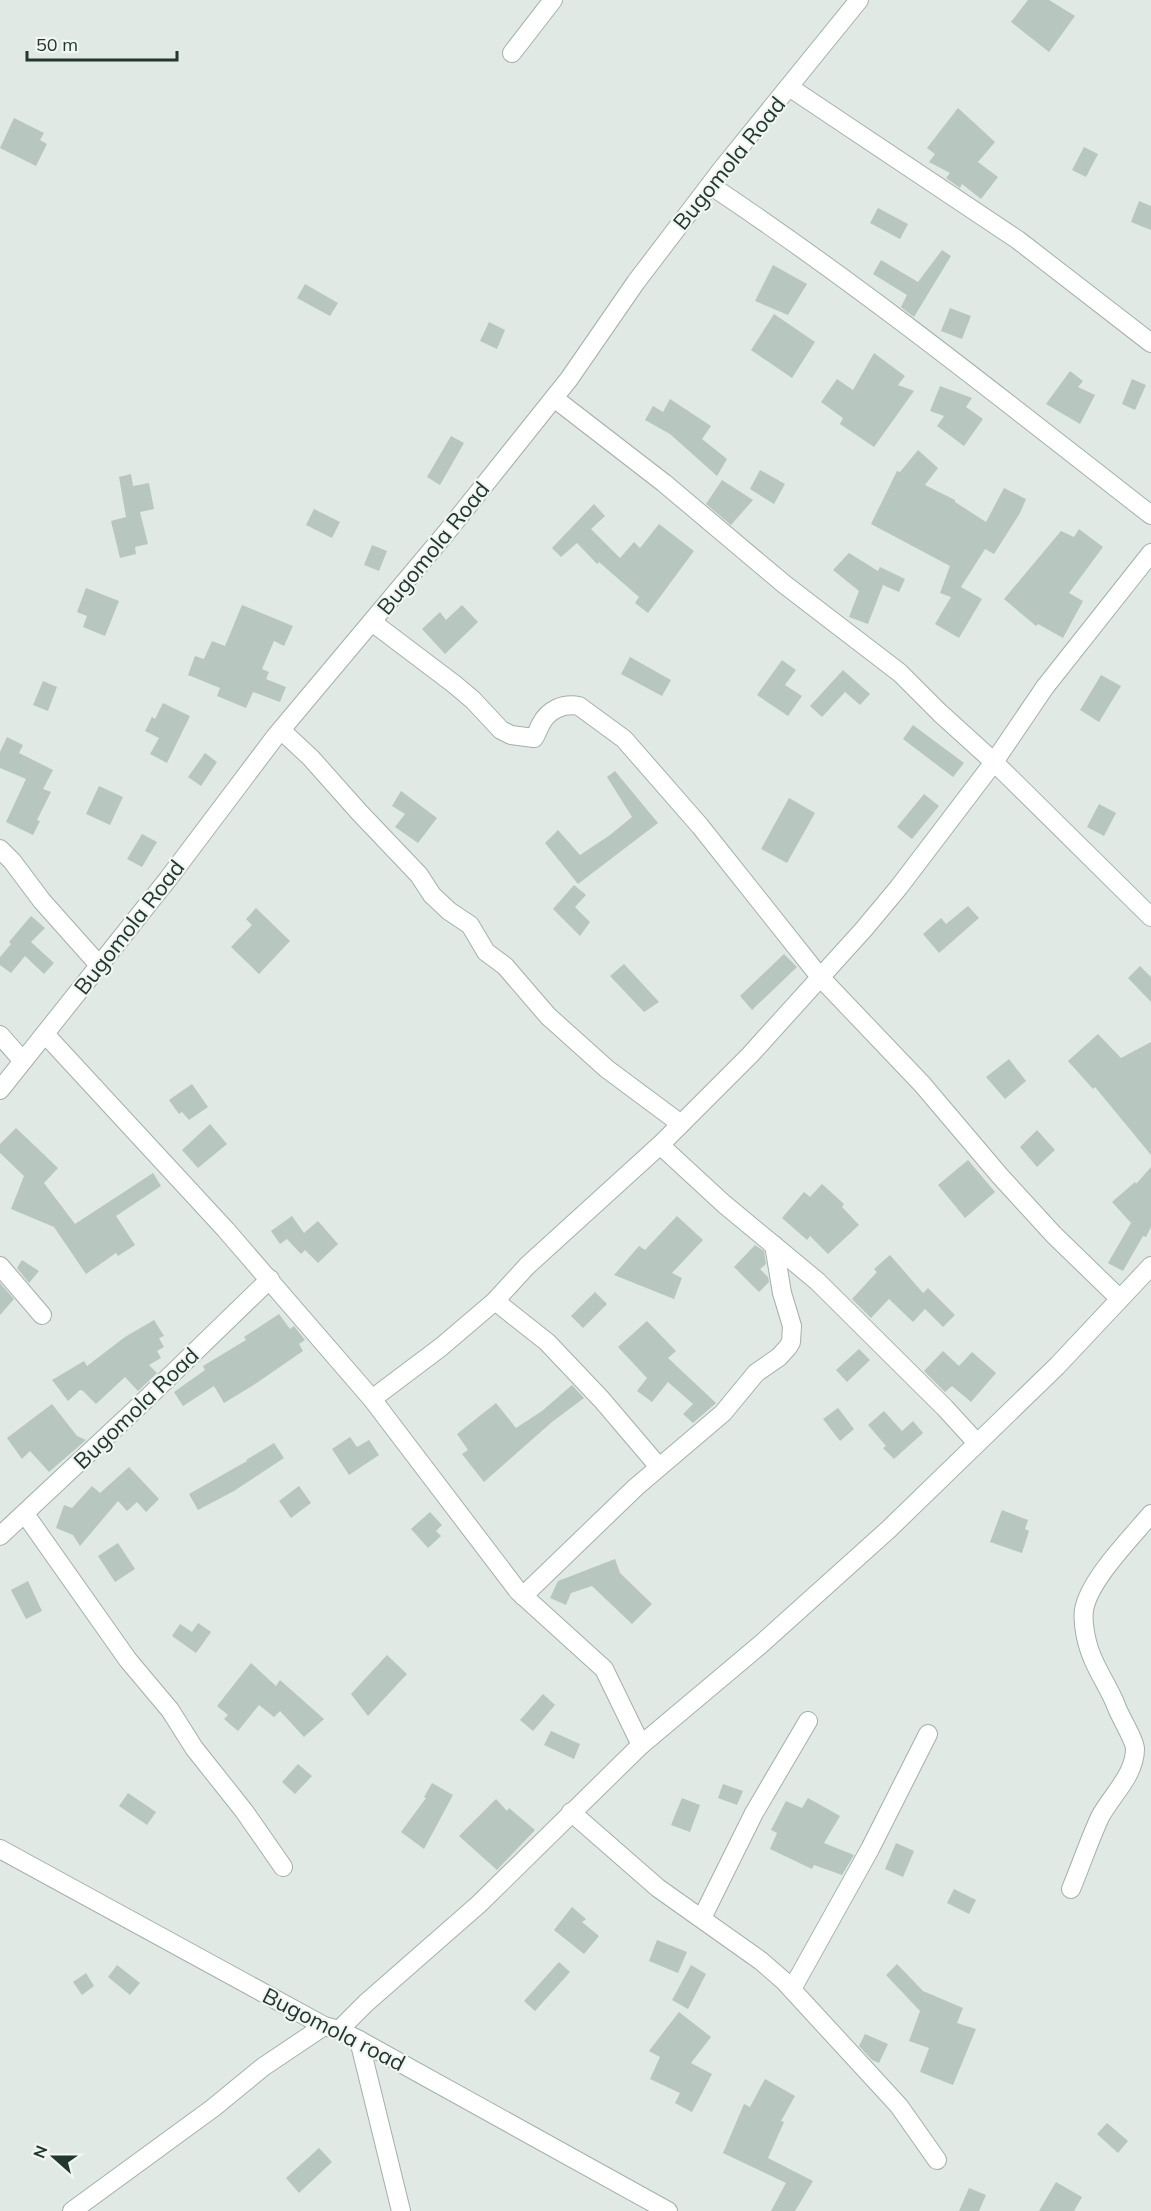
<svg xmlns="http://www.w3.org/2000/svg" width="1151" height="2211" font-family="Mulish,sans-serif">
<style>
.building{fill:#b8c6c0}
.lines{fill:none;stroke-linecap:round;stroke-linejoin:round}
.street-casing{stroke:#a3b0aa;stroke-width:20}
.street{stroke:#fff;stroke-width:18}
.labels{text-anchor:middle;stroke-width:4.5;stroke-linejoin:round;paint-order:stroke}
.street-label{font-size:22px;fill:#223730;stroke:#f0f6f2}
</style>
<rect width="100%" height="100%" fill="#e0e9e4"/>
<g class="building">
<polygon points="1028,0 1049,0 1075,16 1049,52 1011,22"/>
<polygon points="958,108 995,142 978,162 998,177 981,199 962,184 960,188 946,178 950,173 929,162 935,154 927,148"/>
<polygon points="14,118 44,133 40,140 47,144 36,166 0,148"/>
<polygon points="1084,147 1098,154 1086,177 1072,170"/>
<polygon points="1139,201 1151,206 1151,230 1131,222"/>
<polygon points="878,208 908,224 900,239 870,223"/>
<polygon points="942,250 951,256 914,317 901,307 907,295 873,274 881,260 918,282"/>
<polygon points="773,265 807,284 788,315 755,301"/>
<polygon points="305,284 338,303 330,316 297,298"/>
<polygon points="950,308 971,316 962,339 941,331"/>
<polygon points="774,314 815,342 792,378 751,350"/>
<polygon points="489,322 505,330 497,349 480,341"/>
<polygon points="874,353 905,376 898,385 914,391 874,447 840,424 843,418 821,402 837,379 853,390"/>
<polygon points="1070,371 1083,381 1078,387 1095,395 1080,424 1046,404"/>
<polygon points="1132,379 1146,385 1135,410 1122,404"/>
<polygon points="940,386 972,398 966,407 983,419 964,446 937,426 944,416 930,411"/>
<polygon points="670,399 711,426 702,439 727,459 717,476 670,434 645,420 653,406 663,412"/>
<polygon points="451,436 464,443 440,485 427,477"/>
<polygon points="918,450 938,468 925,485 955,500 955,502 986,522 1004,488 1026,499 1020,513 994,554 985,549 961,587 982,599 959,638 935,624 951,597 940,593 950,566 871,524 897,471 900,472"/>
<polygon points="760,470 785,484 774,504 750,489"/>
<polygon points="131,474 133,486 149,483 154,509 140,512 148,544 135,547 136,554 120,558 111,521 126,517 119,477"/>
<polygon points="722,480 753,500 731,525 706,504"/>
<polygon points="594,504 605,516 591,529 620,558 634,542 640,548 659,524 694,551 648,613 635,603 639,597 599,562 597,564 577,543 561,557 552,548"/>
<polygon points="314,509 340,522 332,538 306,525"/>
<polygon points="1079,529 1103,547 1069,593 1083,601 1063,638 1038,624 1036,626 1004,599 1061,531 1074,537"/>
<polygon points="372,545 387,551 379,571 364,565"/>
<polygon points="849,553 878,571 880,567 905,579 899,592 883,585 868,624 849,617 859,591 833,570"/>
<polygon points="86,588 119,601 105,636 83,627 87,616 77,612"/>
<polygon points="242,605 293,626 284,646 274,641 262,669 269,672 266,679 286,687 280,702 253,692 246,708 217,696 220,688 188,675 195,656 204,659 212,641 225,646"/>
<polygon points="462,605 478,622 445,654 422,629 440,612 446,620"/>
<polygon points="630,657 671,680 662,696 621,674"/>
<polygon points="782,660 796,670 785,685 802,696 788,716 757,695"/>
<polygon points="843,670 870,694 860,705 845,692 822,717 810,706"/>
<polygon points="1101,675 1121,686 1099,722 1080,710"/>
<polygon points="43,681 57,687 48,711 33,705"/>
<polygon points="163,703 190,716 167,763 150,754 159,738 145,731 152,717 155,719"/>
<polygon points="913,725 964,763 953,777 903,739"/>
<polygon points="7,737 23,745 19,753 53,770 43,789 51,792 37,820 40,821 33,835 6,822 26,779 0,768 0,752"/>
<polygon points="205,753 217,762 201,786 188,777"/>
<polygon points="615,771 658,823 578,884 545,843 558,830 580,855 610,835 632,817 607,777"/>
<polygon points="99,786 123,797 110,825 86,814"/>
<polygon points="401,791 437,818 418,843 395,827 405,814 392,806"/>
<polygon points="924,794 939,806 912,839 897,827"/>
<polygon points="789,798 815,813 787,863 761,849"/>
<polygon points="1099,804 1116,813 1104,836 1087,827"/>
<polygon points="142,834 157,842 142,867 127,859"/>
<polygon points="574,885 586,895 575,907 590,922 580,936 553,909"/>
<polygon points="968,906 979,918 939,953 923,934 941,918 946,924"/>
<polygon points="256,908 290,941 259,974 231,947 252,925 246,919"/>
<polygon points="31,916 45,928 31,942 54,963 44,974 25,956 11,973 0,965 0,957 11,944 9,942"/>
<polygon points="784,954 797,967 752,1010 740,996"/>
<polygon points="624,964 659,1002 644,1012 610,976"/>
<polygon points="1140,966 1151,977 1151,1002 1128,978"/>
<polygon points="1098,1034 1121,1058 1151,1042 1151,1155 1095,1087 1093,1089 1068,1061"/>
<polygon points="1009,1059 1026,1081 1005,1099 986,1077"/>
<polygon points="192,1084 208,1107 189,1120 182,1112 179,1114 169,1100"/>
<polygon points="210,1124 227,1144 198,1168 182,1150"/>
<polygon points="16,1128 58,1168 44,1183 75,1224 153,1173 161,1186 116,1216 135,1245 118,1256 116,1253 86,1274 54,1227 11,1209 24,1176 0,1153 0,1144"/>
<polygon points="1037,1130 1055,1150 1037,1167 1020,1147"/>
<polygon points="968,1160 995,1192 965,1218 938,1185"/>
<polygon points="1151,1167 1151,1227 1146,1237 1143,1236 1123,1271 1108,1263 1131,1223 1112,1202 1135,1182 1136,1184"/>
<polygon points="822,1184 844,1204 842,1207 859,1225 828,1254 810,1236 807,1240 782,1218 804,1192 810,1197"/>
<polygon points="292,1216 304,1233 318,1221 338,1244 318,1263 305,1250 301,1254 287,1239 280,1244 271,1231"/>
<polygon points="677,1216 703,1240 672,1273 682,1278 674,1299 614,1275 639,1246 645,1250"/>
<polygon points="755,1245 764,1251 766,1264 760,1269 768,1277 769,1282 759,1292 734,1267"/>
<polygon points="890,1255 923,1293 928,1288 955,1315 943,1327 925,1309 913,1322 889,1299 871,1318 852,1299 877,1272 874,1269"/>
<polygon points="22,1260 39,1271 29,1283 17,1268"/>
<polygon points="0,1283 14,1299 0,1315"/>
<polygon points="595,1292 607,1304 583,1328 571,1316"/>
<polygon points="279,1314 290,1329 294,1326 305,1340 299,1344 303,1351 252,1386 224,1403 214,1386 183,1406 174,1392 205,1370 203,1366 246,1340 244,1337"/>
<polygon points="154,1320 164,1336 159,1338 164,1347 157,1351 161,1358 149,1365 157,1373 138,1391 125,1377 96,1404 83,1391 80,1390 68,1401 52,1380 84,1361 87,1366 125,1337"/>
<polygon points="647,1321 676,1351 668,1358 716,1403 693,1423 683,1414 693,1404 668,1382 652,1402 637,1391 647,1378 618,1347"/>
<polygon points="859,1349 870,1360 847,1382 836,1370"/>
<polygon points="943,1351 959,1366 972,1352 996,1373 971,1402 952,1386 945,1392 924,1371"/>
<polygon points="572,1385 584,1398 552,1422 484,1482 462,1454 468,1450 457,1434 496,1403 516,1428 542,1411"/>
<polygon points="52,1404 77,1436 86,1440 49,1472 30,1451 22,1459 7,1438"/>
<polygon points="838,1408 854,1429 840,1441 823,1419"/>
<polygon points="884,1411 902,1431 913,1421 923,1433 894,1459 883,1448 886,1446 868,1425"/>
<polygon points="350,1437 357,1447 369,1440 379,1455 349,1475 332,1449"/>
<polygon points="274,1443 284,1458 234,1491 198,1510 189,1494 247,1461 246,1460"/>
<polygon points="129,1467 159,1499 146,1512 137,1502 127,1511 118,1501 80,1546 73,1535 56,1528 64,1505 72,1508 92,1486 100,1493"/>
<polygon points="299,1486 311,1503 291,1518 279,1501"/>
<polygon points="1002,1510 1028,1520 1025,1529 1029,1531 1022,1553 990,1542"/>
<polygon points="430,1512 442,1525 436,1531 441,1536 428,1548 411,1529"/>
<polygon points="118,1543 135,1569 115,1582 98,1556"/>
<polygon points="615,1559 620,1573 652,1604 632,1624 592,1586 571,1593 566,1605 550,1598 558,1581"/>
<polygon points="28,1581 42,1611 26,1619 11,1590"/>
<polygon points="198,1623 211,1632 196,1653 172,1636 180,1624 192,1632"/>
<polygon points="387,1655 407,1674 368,1716 351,1694"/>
<polygon points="251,1663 276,1686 280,1680 324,1719 304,1737 280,1711 274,1717 259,1705 238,1731 224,1719 228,1715 217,1706"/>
<polygon points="543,1694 555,1705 533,1731 520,1720"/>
<polygon points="551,1731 580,1744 574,1759 544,1745"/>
<polygon points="298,1764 312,1776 295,1794 282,1782"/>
<polygon points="432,1783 453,1795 424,1849 401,1832 426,1798 424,1797"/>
<polygon points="723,1784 743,1791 737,1805 718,1798"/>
<polygon points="128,1793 156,1812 147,1825 119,1806"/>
<polygon points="682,1798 700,1805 690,1832 671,1825"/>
<polygon points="808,1798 840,1816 824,1843 854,1855 842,1875 814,1865 812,1869 770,1849 777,1833 771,1830 786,1801 802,1808"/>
<polygon points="496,1799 507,1811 509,1808 535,1830 497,1870 459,1836"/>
<polygon points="896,1843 914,1851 903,1877 885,1869"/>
<polygon points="954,1889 976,1900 969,1914 947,1903"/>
<polygon points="572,1907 586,1919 582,1922 599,1936 584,1954 554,1930"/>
<polygon points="657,1940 687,1952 678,1973 649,1961"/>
<polygon points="559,1962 570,1972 535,2011 524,2001"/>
<polygon points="897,1964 923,1991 963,2008 957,2023 976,2029 953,2085 920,2072 929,2048 909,2041 920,2011 886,1975"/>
<polygon points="117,1965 140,1983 130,1995 108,1977"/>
<polygon points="691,1965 706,1974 688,2009 672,2000"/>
<polygon points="86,1973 94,1986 82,1995 73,1982"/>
<polygon points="679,2012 711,2037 691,2063 712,2074 692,2112 675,2103 680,2093 650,2079 660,2057 649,2051"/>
<polygon points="865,2034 888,2044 879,2063 872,2060 859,2046"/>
<polygon points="765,2079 795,2096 781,2121 784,2122 768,2158 813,2181 795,2211 771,2211 786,2183 723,2153 744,2104 750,2107"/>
<polygon points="1107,2123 1128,2141 1118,2153 1097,2134"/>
<polygon points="319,2148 332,2162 299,2193 286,2178"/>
<polygon points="1056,2182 1082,2197 1074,2211 1039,2211"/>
<polygon points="969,2188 986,2195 979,2211 959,2211"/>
</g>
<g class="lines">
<g class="street-casing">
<g id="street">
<polyline points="512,53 553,0"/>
<polyline points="789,87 1018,240 1151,343"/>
<path d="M710,185C863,287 1006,402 1151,515"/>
<polyline points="554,398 664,483 784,584 900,673 940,713 994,762 1151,917"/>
<path d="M372,622L454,684L473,700L501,730L511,735L534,738C537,734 538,729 541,724C548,710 563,703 579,706L624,739L700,826L820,977L922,1084L1000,1176L1054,1235L1120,1299"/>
<polyline points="281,730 311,758 359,812 419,875 432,895 449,911 470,925 486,952 505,966 548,1016 607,1069 681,1124"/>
<polyline points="0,849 12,861 42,901 99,965"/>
<polyline points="45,1034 226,1230 372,1399 518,1591 604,1669 641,1745"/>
<polyline points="0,1035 22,1060"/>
<polyline points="0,1090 168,879 275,737 446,533 569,379 636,282 722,169 859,0"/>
<polyline points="660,1145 724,1204 817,1281 945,1408 977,1443"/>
<polyline points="0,1266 42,1315"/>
<polyline points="495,1301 547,1342 602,1400 659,1467"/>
<polyline points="372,1399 441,1347 495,1301 527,1266 660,1145 750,1055 864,929 899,887 994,762 1045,687 1151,553"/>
<polyline points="25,1514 128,1660 170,1710 194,1748 244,1811 283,1867"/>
<polyline points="0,1536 140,1405 270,1279"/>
<polyline points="523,1596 636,1487 723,1413 756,1373 779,1357 788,1347 791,1342 792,1326 782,1293 774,1245"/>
<polyline points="571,1812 658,1888 761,1961 784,1981 899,2106 937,2160"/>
<polyline points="0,1849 324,2026 339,2030 359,2040 668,2211"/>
<path d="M1071,1889C1081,1865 1089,1841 1100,1817C1111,1796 1135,1775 1135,1749C1135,1741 1121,1718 1117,1708C1111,1691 1100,1676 1093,1659C1087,1646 1082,1624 1084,1610C1089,1580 1131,1538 1151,1514"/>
<polyline points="702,1918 754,1813 808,1721"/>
<polyline points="792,1989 870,1849 928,1734"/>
<polyline points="339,2030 366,2003 479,1904 641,1745 760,1645 889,1529 1057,1366 1151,1266"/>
<polyline points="359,2040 401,2211"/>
<polyline points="72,2211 213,2108 263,2067 324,2026"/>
</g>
</g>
<use href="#street" class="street"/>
</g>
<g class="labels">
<g class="street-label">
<text transform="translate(729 163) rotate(-51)" y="8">Bugomola Road</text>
<text transform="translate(433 548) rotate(-51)" y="8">Bugomola Road</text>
<text transform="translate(129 927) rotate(-52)" y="8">Bugomola Road</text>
<text transform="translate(136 1408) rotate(-44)" y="8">Bugomola Road</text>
<text transform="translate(334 2029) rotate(27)" y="8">Bugomola road</text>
</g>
</g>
<g transform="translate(54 2157) rotate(291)" stroke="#f0f6f2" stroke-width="4.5" paint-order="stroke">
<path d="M0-4.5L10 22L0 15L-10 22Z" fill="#223730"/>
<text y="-9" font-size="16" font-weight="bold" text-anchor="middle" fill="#223730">N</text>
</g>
<path d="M27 51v9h150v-9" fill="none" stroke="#223730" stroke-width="3"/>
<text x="36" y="51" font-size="18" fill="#223730" stroke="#f0f6f2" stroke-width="4.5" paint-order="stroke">50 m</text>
</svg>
